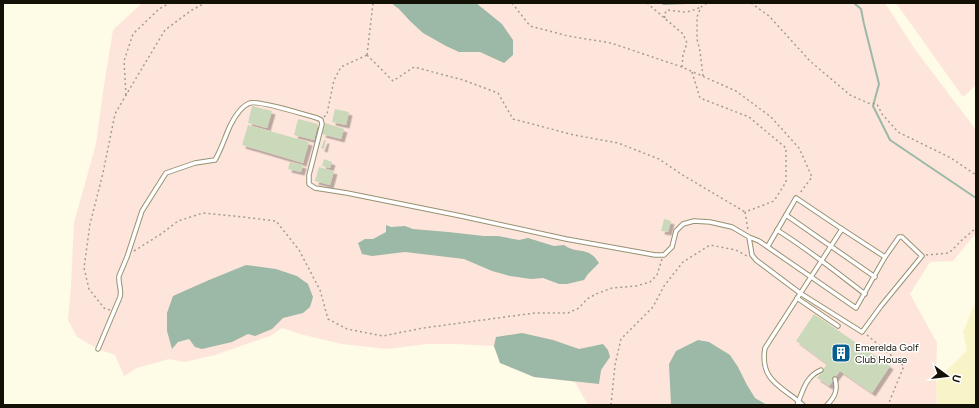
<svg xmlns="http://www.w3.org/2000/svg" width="979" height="408" font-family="Figtree,sans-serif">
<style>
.built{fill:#f9f3c8}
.green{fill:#fee5db}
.water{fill:#9cb8a6}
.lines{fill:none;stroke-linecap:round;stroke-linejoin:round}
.stream{stroke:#9cb8a6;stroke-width:2}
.building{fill:#cad9ba;filter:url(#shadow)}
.service-casing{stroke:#979272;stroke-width:5.5}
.path{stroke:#a19e8d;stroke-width:1.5;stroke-dasharray:2 3;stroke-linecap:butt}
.service{stroke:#fff;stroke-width:3.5}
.labels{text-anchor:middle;stroke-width:3;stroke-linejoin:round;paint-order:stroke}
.poi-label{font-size:10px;fill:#131105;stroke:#fff;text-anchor:start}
</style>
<defs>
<filter id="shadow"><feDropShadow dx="3.5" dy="3.5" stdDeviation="0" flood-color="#0004"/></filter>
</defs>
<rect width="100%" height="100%" fill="#fefbe6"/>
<polygon class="built" points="976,301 976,405 937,405 936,382 967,350 963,332"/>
<g class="green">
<polygon points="142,3 885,3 914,48 976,130 976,233 953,261 930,262 910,294 937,343 936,382 937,405 588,405 575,382 534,377 500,363 494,346 456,344 427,344 387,349 342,344 300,334 282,328 270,336 215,355 184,362 169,359 137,368 124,376 115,355 98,349 77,337 68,320 71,286 74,223 96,144 103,92 113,30"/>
<polygon points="896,3 976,3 976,85 963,97"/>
</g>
<g class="water">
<polygon points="391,3 476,3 502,24 513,40 513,55 504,63 480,52 459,52 446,46 423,33 410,21 399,9"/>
<path d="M386,225L391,227L405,226L413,229L448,232L484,236H498L519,240L528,238L554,246L564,245C577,255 588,245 599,263L588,274L584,280L567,284H559L543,278L531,279L510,276L492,271L464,259L405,252L372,256L362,254L358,243L365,239H373L386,232Z"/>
<polygon points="246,265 276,269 297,276 308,284 313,297 310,307 303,313 283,318 272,329 255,336 248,334 232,342 202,349 195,347 189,339 178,342 172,349 167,331 167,313 173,296 209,280"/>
<polygon points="522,333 553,340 579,349 603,344 608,350 610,357 601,370 599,384 534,377 500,363 494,346 496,337"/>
<polygon points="698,340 709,342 730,355 738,367 747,385 755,398 767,405 671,405 669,364 676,351"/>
</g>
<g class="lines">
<g class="stream">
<polyline points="662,3 664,4 687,3"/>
<polyline points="854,3 861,9 864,24 879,84 873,106 890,140 976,198"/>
</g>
</g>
<g class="building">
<polygon points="252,106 272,111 267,128 248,123"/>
<polygon points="335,109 349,112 346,125 332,122"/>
<polygon points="298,119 318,124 314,140 294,135"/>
<polygon points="325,123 344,129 341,139 322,134"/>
<polygon points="248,125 309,142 303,163 242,145"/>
<polygon points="324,140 326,140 324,149 321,148"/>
<polygon points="324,159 332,162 330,168 322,166"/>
<polygon points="290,162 303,165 301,172 288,169"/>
<polygon points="319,167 334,171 330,185 315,181"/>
<polygon points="664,219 671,221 668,232 661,231"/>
<polygon points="814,314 890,366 872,393 840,371 829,386 817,378 827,364 796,341"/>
</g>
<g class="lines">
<g class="service-casing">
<g id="service">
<polyline points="786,215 875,277"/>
<path d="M777,230C808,249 836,272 865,294"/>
<polyline points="768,246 796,198 842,229 885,257"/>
<polyline points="797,298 838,326"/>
<path d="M98,349L120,297C122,290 118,283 119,276L127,257L142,211L166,173L195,163L215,160C221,150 225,137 230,126C234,118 241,106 250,103C260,100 305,115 317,118L321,120L322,124L309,175V184L315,188L347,193L461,216L566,239L655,255H664L672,247L676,231L683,224L694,221L710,222L732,227L749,237L759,241L856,308L885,257L899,237H902L922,256L881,306L862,332L800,293L756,260L752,255L749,237"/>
<path d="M797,405C803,391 805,377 821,370"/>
<path d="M803,405C783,387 759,381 765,348L842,229"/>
<path d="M827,405C835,397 838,390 835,379"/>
</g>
</g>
<g class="path">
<polyline points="512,3 530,26 568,36 611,43 682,67 736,91 771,117 799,148 812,177 800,193"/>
<polyline points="647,3 683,34 687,43 683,55 682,67"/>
<polyline points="751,3 769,16 810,61 850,95 868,103 877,104 882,114 898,132 951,158 976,175"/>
<polyline points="665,18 664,15 667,10 684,12 691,11 701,7"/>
<polyline points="367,55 393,81 414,67 463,80 498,93 513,119 574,135 618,143 659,159 681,174 745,212"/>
<polyline points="367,55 373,3"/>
<polyline points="692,72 700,98 749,117 786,148 786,182 774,201 745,212"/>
<polyline points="703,76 700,51 697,39 697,17 701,7 707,3"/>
<polyline points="126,95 124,61 133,34 159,9 170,3"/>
<polyline points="324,117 327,114 334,80 341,67 367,55"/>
<polyline points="745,212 748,230"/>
<polyline points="134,251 161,234 178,221 203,213 234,216 276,221 299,250 320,290 328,319 347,329 383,336 423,328 535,313 568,313 579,308 587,299 596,294 612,288 636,286 650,282 657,275 662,259"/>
<polyline points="926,255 949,253 962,240 976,228"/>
<polyline points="110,310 104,308 89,289 84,268 90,224 103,173 115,114 126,95 165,30 192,10 205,3"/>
<polyline points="867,335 904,366 888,405"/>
<polyline points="611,405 615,365 621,339 653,307 664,286 683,262 710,245 736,250 747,256"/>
<polyline points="850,405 851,405"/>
</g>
<use href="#service" class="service"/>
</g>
<defs>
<g id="building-square" transform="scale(1)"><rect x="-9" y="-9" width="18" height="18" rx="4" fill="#065d8f" stroke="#fff"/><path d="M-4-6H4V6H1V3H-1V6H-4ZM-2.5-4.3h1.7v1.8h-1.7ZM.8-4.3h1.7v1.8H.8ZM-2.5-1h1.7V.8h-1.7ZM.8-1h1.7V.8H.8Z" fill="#fff"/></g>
</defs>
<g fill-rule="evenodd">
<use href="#building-square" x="841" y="353"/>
</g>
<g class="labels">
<g class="poi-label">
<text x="855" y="351">Emerelda Golf<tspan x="855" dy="12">Club House</tspan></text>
</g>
</g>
<rect width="979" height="408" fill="none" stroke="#131105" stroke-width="8"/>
<g transform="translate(947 376) rotate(105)" stroke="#ffffff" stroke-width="3" paint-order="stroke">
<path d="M0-3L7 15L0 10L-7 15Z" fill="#131105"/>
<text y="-6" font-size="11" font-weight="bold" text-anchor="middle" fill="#131105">U</text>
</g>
</svg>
